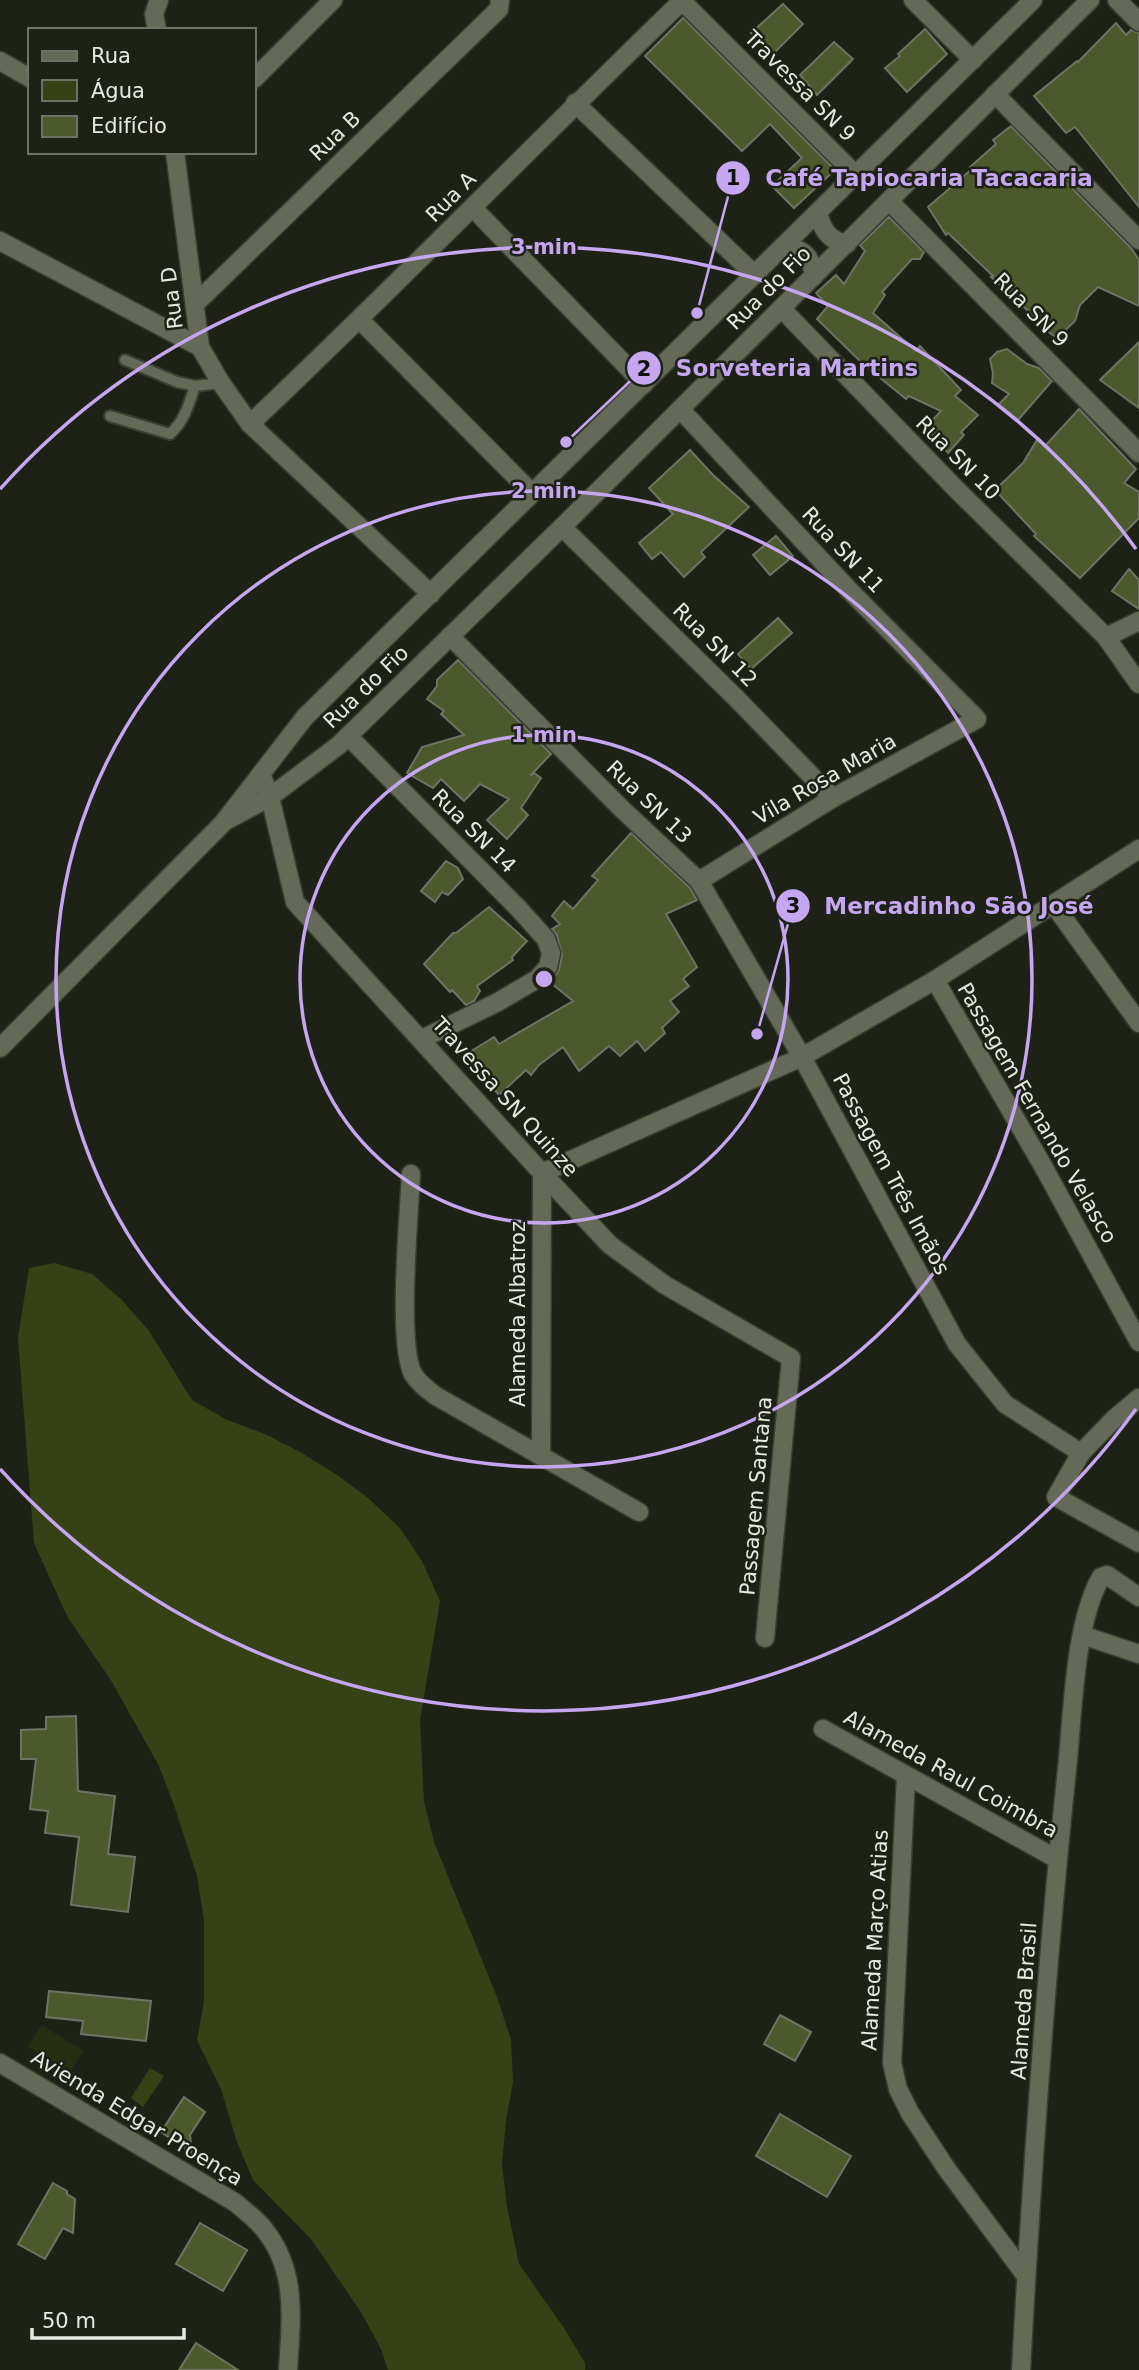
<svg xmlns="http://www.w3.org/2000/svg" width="1139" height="2370" font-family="'DejaVu Sans',sans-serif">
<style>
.green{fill:#272f12}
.water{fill:#364216}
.building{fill:#4c592d;stroke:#6f7366;stroke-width:2}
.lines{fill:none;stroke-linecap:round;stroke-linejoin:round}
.service-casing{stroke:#3a3e32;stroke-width:14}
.minor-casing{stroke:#3a3e32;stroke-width:21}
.tertiary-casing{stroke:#3a3e32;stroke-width:21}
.service{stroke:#646a57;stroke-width:10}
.minor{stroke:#646a57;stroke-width:18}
.tertiary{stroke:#646a57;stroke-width:18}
.ring{fill:none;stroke:#c5a7f1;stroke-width:3.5}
.labels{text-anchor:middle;stroke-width:5;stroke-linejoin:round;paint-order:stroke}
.street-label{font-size:21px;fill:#e6e9e1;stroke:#1e2216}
.centre{fill:#c5a7f1;stroke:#1e2216;stroke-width:3.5}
.ring-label{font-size:21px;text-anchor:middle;font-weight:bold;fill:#c5a7f1;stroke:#1e2216;stroke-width:5;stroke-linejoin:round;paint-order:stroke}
.leader{fill:none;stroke:#c5a7f1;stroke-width:2.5}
.callout-dot{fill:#c5a7f1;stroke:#1e2216;stroke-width:2.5}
.mark-label{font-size:21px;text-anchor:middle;font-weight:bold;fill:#111}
.callout-label{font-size:23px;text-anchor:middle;font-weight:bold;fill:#c5a7f1;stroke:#1e2216;stroke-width:5;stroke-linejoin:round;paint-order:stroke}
</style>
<rect width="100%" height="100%" fill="#1e2216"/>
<polygon class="green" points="42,2025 83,2051 70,2072 28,2047"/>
<g class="water">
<polygon points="54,1263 92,1274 122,1300 149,1331 192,1400 227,1420 265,1434 300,1452 337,1475 368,1498 400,1528 422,1561 440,1601 420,1720 424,1802 434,1842 497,1997 511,2040 513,2082 506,2120 502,2164 507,2207 519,2264 564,2328 585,2363 585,2370 388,2370 381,2349 361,2312 311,2239 253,2180 237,2142 221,2089 197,2040 204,2002 204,1920 197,1876 174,1805 159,1766 112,1682 67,1616 34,1543 18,1338 29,1268"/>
<polygon points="150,2068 164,2076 143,2107 131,2098"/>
</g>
<g class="building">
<polygon points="783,4 803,24 774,53 751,33"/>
<polygon points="683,18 835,170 794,208 772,186 802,158 770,124 742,151 645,56"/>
<polygon points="1116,23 1126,35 1131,30 1139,33 1139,207 1075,127 1066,133 1034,96 1077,61 1078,62"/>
<polygon points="925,29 947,54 907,92 885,68 900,56 898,54"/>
<polygon points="834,42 853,59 817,95 800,75"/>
<polygon points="1011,126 1131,248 1139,260 1139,306 1098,287 1080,305 1075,321 1057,338 1033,321 1036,318 991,277 993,276 948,233 946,235 928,207 972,169 970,167 996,144 993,140"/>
<polygon points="889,217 924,252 920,259 912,259 882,292 885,295 873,313 916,351 920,346 961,390 955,396 978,415 961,432 964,435 948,453 926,427 941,411 909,396 906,399 863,364 817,319 828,306 816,293 836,275 844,284 865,251 860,245"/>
<polygon points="1139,342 1139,408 1100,380"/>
<polygon points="1007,349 1027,364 1039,368 1052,381 1018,420 999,404 1009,394 992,383 993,373 990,359 997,352"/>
<polygon points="1079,409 1136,469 1124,483 1139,492 1139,518 1080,578 1034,536 1036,534 995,490 1023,463 1037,440 1045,446"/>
<polygon points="690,450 713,475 749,507 701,552 705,557 684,577 661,552 652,559 639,543 673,514 649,488"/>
<polygon points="776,536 793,556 770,575 753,555"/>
<polygon points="1129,569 1139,580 1139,609 1112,591"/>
<polygon points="778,618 792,633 751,669 738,654"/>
<polygon points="458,660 551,754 530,776 534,773 541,778 521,808 528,815 507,839 487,820 509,799 480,784 464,801 441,779 433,788 407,773 422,747 464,735 441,714 444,711 427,699 437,686 437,680"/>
<polygon points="631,833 690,888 697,900 666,914 697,967 683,979 689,986 670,1001 679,1012 662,1028 665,1033 645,1051 637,1041 620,1056 609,1046 579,1071 563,1047 539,1065 531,1075 526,1070 499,1095 465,1055 494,1037 499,1044 573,1001 550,982 559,970 562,955 557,935 552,929 560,924 552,916 564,901 573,909 598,880 592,876"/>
<polygon points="446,861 458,868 463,879 448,895 442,892 435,902 421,891"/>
<polygon points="489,907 527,941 512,957 513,960 477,986 480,991 474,1001 466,1005 452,990 450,992 424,964 453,933 456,933"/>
<polygon points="76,1716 78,1791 115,1796 108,1854 135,1857 128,1912 71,1905 79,1837 45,1833 48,1811 30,1809 36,1759 21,1759 21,1730 46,1729 46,1717"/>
<polygon points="49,1991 151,2001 146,2041 81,2034 83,2021 46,2017"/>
<polygon points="780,2015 811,2032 795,2061 764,2044"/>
<polygon points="184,2097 205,2112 190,2135 192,2153 161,2132"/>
<polygon points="780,2114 851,2156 827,2197 756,2156"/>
<polygon points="53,2183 67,2191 67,2194 75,2199 73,2233 63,2228 45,2259 18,2244"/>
<polygon points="200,2223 247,2250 223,2291 176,2264"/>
<polygon points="196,2343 238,2370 179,2370"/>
</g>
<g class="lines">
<g class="service-casing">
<g id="service">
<polyline points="125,360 177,382 195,386 221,383"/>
<path d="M110,416L170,434C184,422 189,404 195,386"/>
</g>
</g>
<g class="minor-casing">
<g id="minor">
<polyline points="681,0 856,175"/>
<polyline points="913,0 973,60"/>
<polyline points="1117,0 1139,22"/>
<polyline points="157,30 154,14 159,0"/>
<polyline points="0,61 30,78"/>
<polyline points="254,79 333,0"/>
<polyline points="995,94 1139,240"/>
<polyline points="575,103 755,275"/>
<polyline points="175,152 200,347 221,383 250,424 431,594"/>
<polyline points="889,201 1139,453"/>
<polyline points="473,208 644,384"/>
<polyline points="0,241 200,347"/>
<polyline points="196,303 499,9 500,0"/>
<polyline points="781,308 955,488 1106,637 1139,684"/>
<polyline points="360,320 532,493"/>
<polyline points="680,409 849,590 977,719 833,798 699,881"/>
<path d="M250,424C397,285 537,141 682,1"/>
<polyline points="562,527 737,699 833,798"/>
<polyline points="450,636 623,810 699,881 802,1057 957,1344 1005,1404 1081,1453"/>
<polyline points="1106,637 1139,621"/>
<polyline points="348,736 519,909 546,939 551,953 548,967 537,979 496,1003 422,1039"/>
<polyline points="261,774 270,797 295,902 542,1173 610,1245 665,1285 791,1358 765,1638"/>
<polyline points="1054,905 1139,1023"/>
<polyline points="935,980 1043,1166 1139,1342"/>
<polyline points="542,1173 802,1057 935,980 1139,849"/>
<path d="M411,1174C409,1215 397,1343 413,1374C419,1384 428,1390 436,1396L639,1512"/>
<polyline points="1139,1398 1114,1419 1081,1453 1056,1497 1139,1543"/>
<polyline points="541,1456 542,1173"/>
<polyline points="1082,1635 1139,1654"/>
<polyline points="823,1729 1057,1859"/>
<polyline points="906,1776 892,2063 898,2089 910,2113 946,2168 1026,2276"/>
<path d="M0,2063L236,2203C245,2211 256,2219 264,2229C298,2271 291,2319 288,2370"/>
<path d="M1021,2370C1032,2170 1046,1968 1067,1769C1073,1713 1074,1625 1101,1577L1107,1575L1139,1597"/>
</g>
</g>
<g class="tertiary-casing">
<g id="tertiary">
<path d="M818,213C822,229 829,241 847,244"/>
<path d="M786,244C805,252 811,255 814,276"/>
<polyline points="229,819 270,797 339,745 562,527 1090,0"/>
<polyline points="0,1048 223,823 305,717 1033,0"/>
</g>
</g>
<use href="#service" class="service"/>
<use href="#minor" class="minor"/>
<use href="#tertiary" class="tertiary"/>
</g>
<g class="ring">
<circle cx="544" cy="979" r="244"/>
<circle cx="544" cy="979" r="488"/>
<path d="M1136 1409A732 732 0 0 1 0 1469M0 489A732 732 0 0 1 1136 549"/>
</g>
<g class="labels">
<g class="street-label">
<text transform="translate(800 86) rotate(45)" y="7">Travessa SN 9</text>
<text transform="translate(335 136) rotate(-44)" y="7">Rua B</text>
<text transform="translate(451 197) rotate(-45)" y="7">Rua A</text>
<text transform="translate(769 288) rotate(-45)" y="7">Rua do Fio</text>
<text transform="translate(172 298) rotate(-97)" y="7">Rua D</text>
<text transform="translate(1031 310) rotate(45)" y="7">Rua SN 9</text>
<text transform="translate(958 458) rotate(45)" y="7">Rua SN 10</text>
<text transform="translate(843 550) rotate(47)" y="7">Rua SN 11</text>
<text transform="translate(715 645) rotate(45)" y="7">Rua SN 12</text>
<text transform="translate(366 687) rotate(-44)" y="7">Rua do Fio</text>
<text transform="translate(825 779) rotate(-30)" y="7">Vila Rosa Maria</text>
<text transform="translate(649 802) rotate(44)" y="7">Rua SN 13</text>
<text transform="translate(474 831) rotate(45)" y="7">Rua SN 14</text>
<text transform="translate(505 1097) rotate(48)" y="7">Travessa SN Quinze</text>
<text transform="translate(1037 1113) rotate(60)" y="7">Passagem Fernando Velasco</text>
<text transform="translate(891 1174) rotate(62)" y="7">Passagem Três Imãos</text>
<text transform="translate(518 1314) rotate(-90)" y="7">Alameda Albatroz</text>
<text transform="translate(756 1496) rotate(-85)" y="7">Passagem Santana</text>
<text transform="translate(951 1774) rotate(29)" y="7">Alameda Raul Coimbra</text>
<text transform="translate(875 1940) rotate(-87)" y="7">Alameda Março Atias</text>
<text transform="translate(1024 2001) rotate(-86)" y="7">Alameda Brasil</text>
<text transform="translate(137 2118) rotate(31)" y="7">Avienda Edgar Proença</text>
</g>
</g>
<circle cx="544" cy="979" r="10" class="centre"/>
<g class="ring-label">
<text x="544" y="254">3 min</text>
<text x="544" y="498">2 min</text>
<text x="544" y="742">1 min</text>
</g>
<path class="leader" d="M697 313L733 178M566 442L644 368M757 1034L793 906"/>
<g class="callout-dot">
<circle cx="697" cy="313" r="7"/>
<circle cx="566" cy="442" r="7"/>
<circle cx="757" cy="1034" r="7"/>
<circle cx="733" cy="178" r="18"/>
<circle cx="644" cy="368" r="18"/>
<circle cx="793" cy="906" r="18"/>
</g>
<g class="mark-label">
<text x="733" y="185">1</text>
<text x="644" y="376">2</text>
<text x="793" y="913">3</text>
</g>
<g class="callout-label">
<text x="929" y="186">Café Tapiocaria Tacacaria</text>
<text x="797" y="376">Sorveteria Martins</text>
<text x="959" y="914">Mercadinho São José</text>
</g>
<rect x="28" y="28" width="228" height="126" fill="#1e2216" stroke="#6e7267" stroke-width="2"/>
<rect x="42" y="51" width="35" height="10" fill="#646a57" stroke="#6e7267" stroke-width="2"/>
<text x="91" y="63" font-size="21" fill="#e6e9e1">Rua</text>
<rect x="42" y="80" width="35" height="21" fill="#364216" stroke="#6e7267" stroke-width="2"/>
<text x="91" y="98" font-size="21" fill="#e6e9e1">Água</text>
<rect x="42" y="116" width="35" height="21" fill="#4c592d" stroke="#6e7267" stroke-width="2"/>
<text x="91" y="133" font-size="21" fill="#e6e9e1">Edifício</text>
<path d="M32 2328v10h152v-10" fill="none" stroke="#e6e9e1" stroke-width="3.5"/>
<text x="42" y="2328" font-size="21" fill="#e6e9e1" stroke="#1e2216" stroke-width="5" paint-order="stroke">50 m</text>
</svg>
